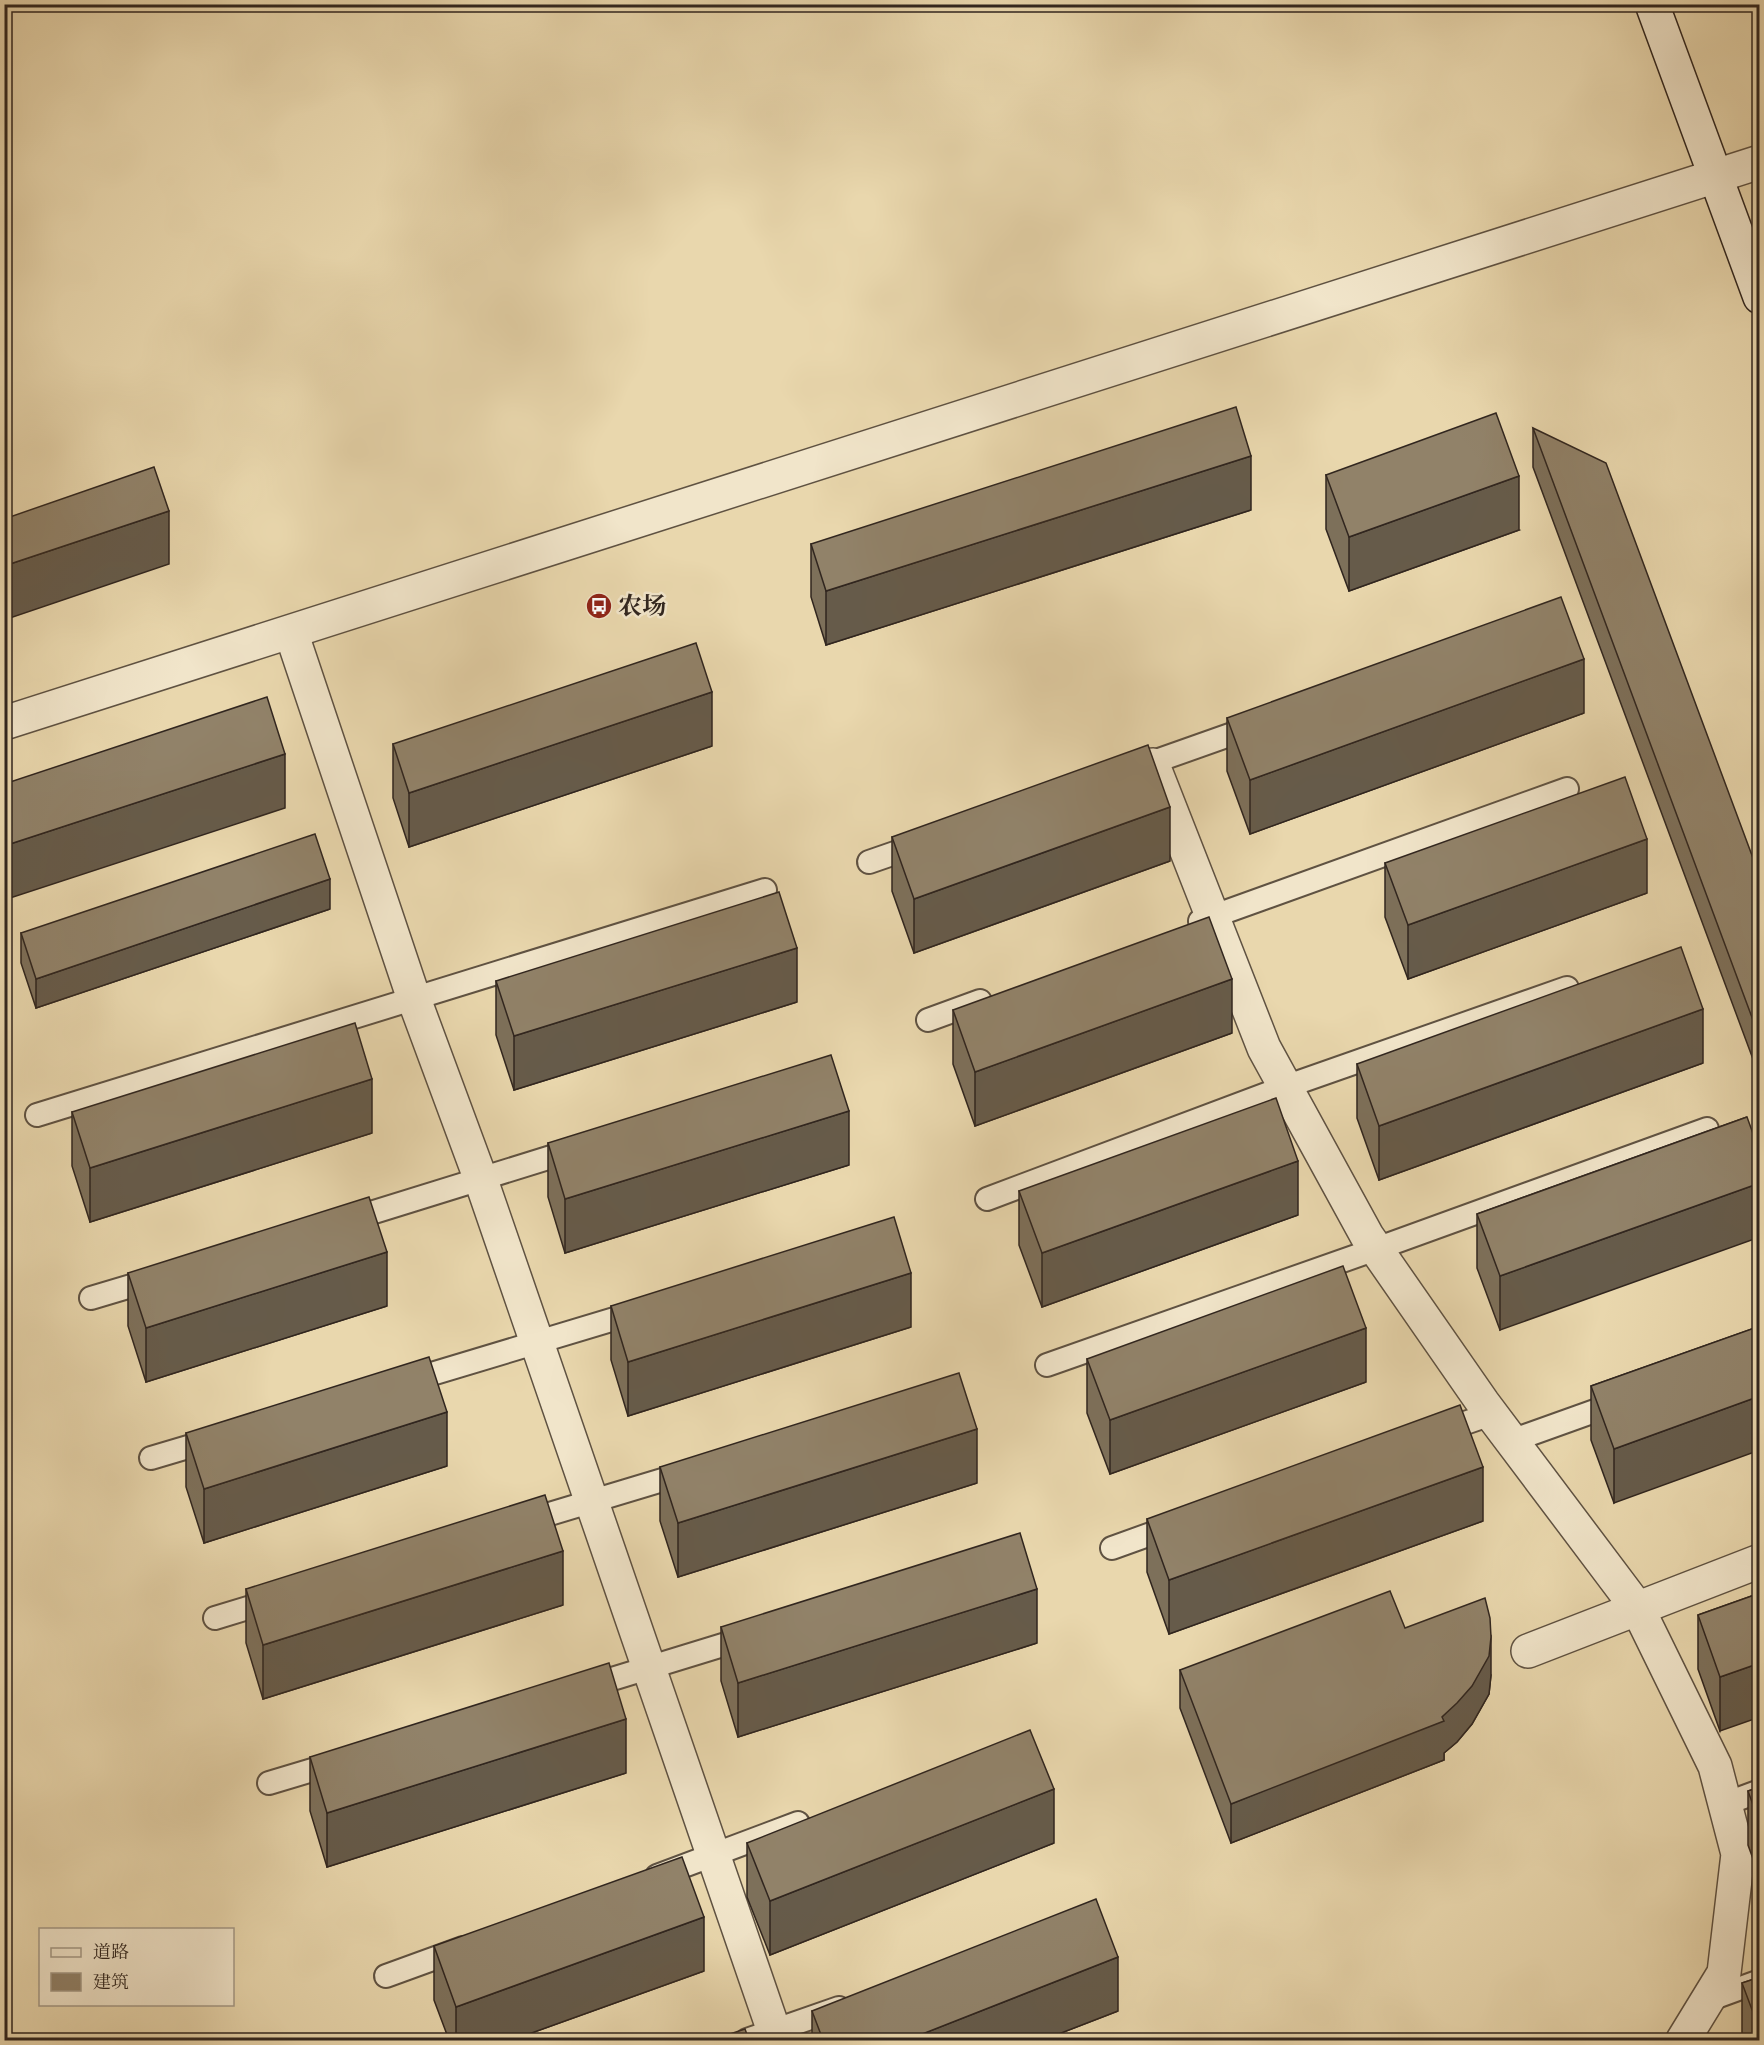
<svg xmlns="http://www.w3.org/2000/svg" width="1764" height="2045" font-family="Alegreya,'Noto Serif SC',serif">
<style>
.lines{fill:none;stroke-linecap:round;stroke-linejoin:round}
.service-casing{stroke:#5f5242;stroke-width:26}
.minor-casing{stroke:#5f5242;stroke-width:36}
.tertiary-casing{stroke:#5f5242;stroke-width:36}
.secondary-casing{stroke:#31261f;stroke-width:36}
.service{stroke:#f1e5ca;stroke-width:22}
.minor{stroke:#f1e5ca;stroke-width:33}
.tertiary{stroke:#f1e5ca;stroke-width:33}
.secondary{stroke:#f1e5ca;stroke-width:33}
.wall{fill:#7d705a;stroke:#31261f;stroke-width:1.5}
.shaded-wall{fill:#665b4a;stroke:#31261f;stroke-width:1.5}
.building{fill:#918269;stroke:#31261f;stroke-width:1.5}
.labels{text-anchor:middle;stroke-width:5;stroke-linejoin:round;paint-order:stroke}
.poi-label{font-size:24px;font-weight:bold;fill:#31261f;stroke:#f1e5ca;text-anchor:start}
</style>
<rect width="100%" height="100%" fill="#e9d7ad"/>
<filter id="stains"><feTurbulence type="fractalNoise" baseFrequency=".00333" numOctaves="4"/><feColorMatrix values="0 0 0 0 .2 0 0 0 0 .09 0 0 0 0 .02 0 0 0 .5 -.17"/></filter>
<radialGradient id="worn" r=".72"><stop offset=".6" stop-color="#630" stop-opacity="0"/><stop offset="1" stop-color="#630" stop-opacity=".3"/></radialGradient>
<g class="lines">
<g class="service-casing">
<g id="service">
<polyline points="1139,767 1255,726"/>
<polyline points="869,862 921,844"/>
<polyline points="1200,921 1567,789"/>
<polyline points="928,1020 980,1001"/>
<polyline points="37,1115 765,890"/>
<polyline points="987,1199 1285,1087 1567,988"/>
<polyline points="345,1221 577,1149"/>
<polyline points="91,1298 158,1278"/>
<polyline points="1047,1365 1376,1249 1707,1129"/>
<polyline points="405,1382 641,1311"/>
<polyline points="1439,1432 1491,1414"/>
<polyline points="1511,1441 1620,1402"/>
<polyline points="151,1458 215,1439"/>
<polyline points="523,1522 689,1472"/>
<polyline points="1112,1548 1176,1525"/>
<polyline points="215,1618 274,1600"/>
<polyline points="586,1687 749,1637"/>
<polyline points="269,1783 339,1762"/>
<polyline points="1725,1804 1760,1791"/>
<polyline points="657,1876 798,1823"/>
<polyline points="386,1976 463,1948"/>
<polyline points="1708,2000 1760,1981"/>
<polyline points="747,2040 839,2008"/>
</g>
</g>
<g class="minor-casing">
<g id="minor">
<polyline points="291,632 414,999 481,1180 777,2040"/>
<polyline points="1153,765 1264,1048 1367,1236 1483,1403 1638,1609 1715,1766 1738,1854 1724,1973 1683,2040"/>
<polyline points="1528,1651 1760,1561"/>
</g>
</g>
<g class="tertiary-casing">
<polyline id="tertiary" points="4,723 1760,162"/>
</g>
<g class="secondary-casing">
<polyline id="secondary" points="1652,4 1760,297"/>
</g>
<use href="#service" class="service"/>
<use href="#minor" class="minor"/>
<use href="#tertiary" class="tertiary"/>
<use href="#secondary" class="secondary"/>
</g>
<g class="wall">
<polygon points="1533,428 1760,877 1760,1078 1533,467"/>
<polygon points="1326,475 1519,530 1349,591 1326,529"/>
<polygon points="1251,510 826,645 811,597 811,544"/>
<polygon points="1584,713 1250,834 1227,771 1227,718"/>
<polygon points="393,744 712,746 409,847 393,798"/>
<polygon points="892,837 1170,861 914,953 892,891"/>
<polygon points="1385,863 1647,893 1408,979 1385,917"/>
<polygon points="330,909 36,1008 21,963 21,933"/>
<polygon points="496,981 797,1002 514,1090 496,1035"/>
<polygon points="953,1010 1232,1033 975,1126 953,1064"/>
<polygon points="1703,1063 1379,1180 1357,1118 1357,1064"/>
<polygon points="72,1112 372,1133 90,1222 72,1166"/>
<polygon points="1747,1117 1500,1330 1477,1268 1477,1214"/>
<polygon points="548,1143 849,1165 565,1253 548,1197"/>
<polygon points="1019,1191 1298,1215 1042,1307 1019,1245"/>
<polygon points="128,1273 387,1306 146,1382 128,1326"/>
<polygon points="611,1306 911,1327 628,1416 611,1360"/>
<polygon points="1760,1326 1614,1503 1591,1440 1591,1386"/>
<polygon points="1087,1359 1366,1382 1110,1474 1087,1413"/>
<polygon points="186,1433 447,1466 204,1543 186,1487"/>
<polygon points="660,1467 977,1483 678,1577 660,1521"/>
<polygon points="1147,1519 1483,1521 1169,1634 1147,1572"/>
<polygon points="246,1589 563,1605 263,1699 246,1643"/>
<polygon points="1760,1593 1720,1731 1698,1669 1698,1615"/>
<polygon points="721,1627 1037,1643 738,1737 721,1681"/>
<polygon points="1405,1628 1491,1675 1489,1694 1472,1724 1457,1742 1444,1753 1444,1760 1231,1843 1180,1708 1180,1670"/>
<polygon points="310,1757 626,1773 327,1867 310,1811"/>
<polygon points="1760,1787 1760,1878 1748,1845 1748,1791"/>
<polygon points="747,1843 1054,1843 770,1955 747,1897"/>
<polygon points="434,1946 704,1971 512,2040 449,2040 434,2000"/>
<polygon points="1760,1977 1760,2040 1743,2040 1742,2037 1742,1983"/>
<polygon points="812,2011 1118,2011 1043,2040 812,2040"/>
</g>
<g class="shaded-wall">
<polygon points="1251,456 1251,510 826,645 826,591"/>
<polygon points="1519,476 1519,530 1349,591 1349,537"/>
<polygon points="169,511 169,564 4,620 4,566"/>
<polygon points="1584,659 1584,713 1250,834 1250,780"/>
<polygon points="712,692 712,746 409,847 409,793"/>
<polygon points="285,754 285,808 4,900 4,846"/>
<polygon points="1170,807 1170,861 914,953 914,899"/>
<polygon points="1647,839 1647,893 1408,979 1408,925"/>
<polygon points="330,879 330,909 36,1008 36,979"/>
<polygon points="797,948 797,1002 514,1090 514,1036"/>
<polygon points="1232,979 1232,1033 975,1126 975,1072"/>
<polygon points="1703,1009 1703,1063 1379,1180 1379,1126"/>
<polygon points="372,1079 372,1133 90,1222 90,1168"/>
<polygon points="849,1111 849,1165 565,1253 565,1199"/>
<polygon points="1298,1161 1298,1215 1042,1307 1042,1253"/>
<polygon points="1760,1183 1760,1237 1500,1330 1500,1276"/>
<polygon points="387,1252 387,1306 146,1382 146,1328"/>
<polygon points="911,1273 911,1327 628,1416 628,1362"/>
<polygon points="1366,1328 1366,1382 1110,1474 1110,1420"/>
<polygon points="1760,1396 1760,1450 1614,1503 1614,1449"/>
<polygon points="447,1412 447,1466 204,1543 204,1489"/>
<polygon points="977,1429 977,1483 678,1577 678,1523"/>
<polygon points="1483,1467 1483,1521 1169,1634 1169,1580"/>
<polygon points="563,1551 563,1605 263,1699 263,1645"/>
<polygon points="1037,1589 1037,1643 738,1737 738,1683"/>
<polygon points="1491,1637 1491,1675 1489,1694 1472,1724 1457,1742 1444,1753 1444,1760 1231,1843 1231,1804 1442,1717"/>
<polygon points="1760,1663 1760,1717 1720,1731 1720,1677"/>
<polygon points="626,1719 626,1773 327,1867 327,1813"/>
<polygon points="1054,1789 1054,1843 770,1955 770,1901"/>
<polygon points="704,1917 704,1971 512,2040 456,2040 456,2007"/>
<polygon points="1118,1957 1118,2011 1043,2040 907,2040"/>
</g>
<g class="building">
<polygon points="1236,407 1251,456 826,591 811,544"/>
<polygon points="1496,413 1519,476 1349,537 1326,475"/>
<polygon points="1533,428 1606,463 1760,877 1760,1039"/>
<polygon points="154,467 169,511 4,566 4,519"/>
<polygon points="1561,597 1584,659 1250,780 1227,718"/>
<polygon points="696,643 712,692 409,793 393,744"/>
<polygon points="267,697 285,754 4,846 4,784"/>
<polygon points="1148,745 1170,807 914,899 892,837"/>
<polygon points="1625,777 1647,839 1408,925 1385,863"/>
<polygon points="315,834 330,879 36,979 21,933"/>
<polygon points="779,892 797,948 514,1036 496,981"/>
<polygon points="1209,917 1232,979 975,1072 953,1010"/>
<polygon points="1681,947 1703,1009 1379,1126 1357,1064"/>
<polygon points="355,1023 372,1079 90,1168 72,1112"/>
<polygon points="831,1055 849,1111 565,1199 548,1143"/>
<polygon points="1276,1098 1298,1161 1042,1253 1019,1191"/>
<polygon points="1747,1117 1760,1153 1760,1183 1500,1276 1477,1214"/>
<polygon points="369,1197 387,1252 146,1328 128,1273"/>
<polygon points="894,1217 911,1273 628,1362 611,1306"/>
<polygon points="1343,1266 1366,1328 1110,1420 1087,1359"/>
<polygon points="1760,1326 1760,1396 1614,1449 1591,1386"/>
<polygon points="429,1357 447,1412 204,1489 186,1433"/>
<polygon points="959,1373 977,1429 678,1523 660,1467"/>
<polygon points="1460,1405 1483,1467 1169,1580 1147,1519"/>
<polygon points="545,1495 563,1551 263,1645 246,1589"/>
<polygon points="1020,1533 1037,1589 738,1683 721,1627"/>
<polygon points="1390,1591 1405,1628 1485,1598 1490,1618 1491,1637 1489,1656 1472,1686 1457,1703 1442,1717 1444,1721 1231,1804 1180,1670"/>
<polygon points="1760,1593 1760,1663 1720,1677 1698,1615"/>
<polygon points="609,1663 626,1719 327,1813 310,1757"/>
<polygon points="1030,1730 1054,1789 770,1901 747,1843"/>
<polygon points="1760,1787 1760,1824 1748,1791"/>
<polygon points="682,1857 704,1917 456,2007 434,1946"/>
<polygon points="1096,1899 1118,1957 907,2040 823,2040 812,2011"/>
<polygon points="1760,1977 1760,2031 1742,1983"/>
<polygon points="745,2029 749,2040 712,2040"/>
</g>
<defs>
<g id="bus-disc" transform="scale(1.35)"><circle r="9.5" fill="#8f2418" stroke="#f1e5ca"/><path d="M-5-6H5V4H4V6H2V4H-2V6H-4V4H-5ZM-3.5-4V0h7V-4ZM-3.5 1.2v1.5H-2V1.2ZM2 1.2v1.5H3.5V1.2Z" fill="#fff"/></g>
</defs>
<g fill-rule="evenodd">
<use href="#bus-disc" x="599" y="606"/>
</g>
<g class="labels">
<g class="poi-label">
<text x="618" y="614">农场</text>
</g>
</g>
<rect width="1764" height="2045" fill="none" stroke="#e9d7ad" stroke-width="24"/>
<rect x="6" y="6" width="1752" height="2033" fill="none" stroke="#31261f" stroke-width="3"/>
<rect x="12" y="12" width="1740" height="2021" fill="none" stroke="#31261f" stroke-width="1.5"/>
<rect x="39" y="1928" width="195" height="78" fill="#f1e5ca" stroke="#a49986" stroke-width="1.5"/>
<rect x="51" y="1948" width="30" height="9" fill="#f1e5ca" stroke="#a49986" stroke-width="1.5"/>
<text x="93" y="1958" font-size="18" fill="#31261f">道路</text>
<rect x="51" y="1973" width="30" height="18" fill="#918269" stroke="#a49986" stroke-width="1.5"/>
<text x="93" y="1988" font-size="18" fill="#31261f">建筑</text>
<rect width="100%" height="100%" filter="url(#stains)"/>
<rect width="100%" height="100%" fill="url(#worn)"/>
</svg>
